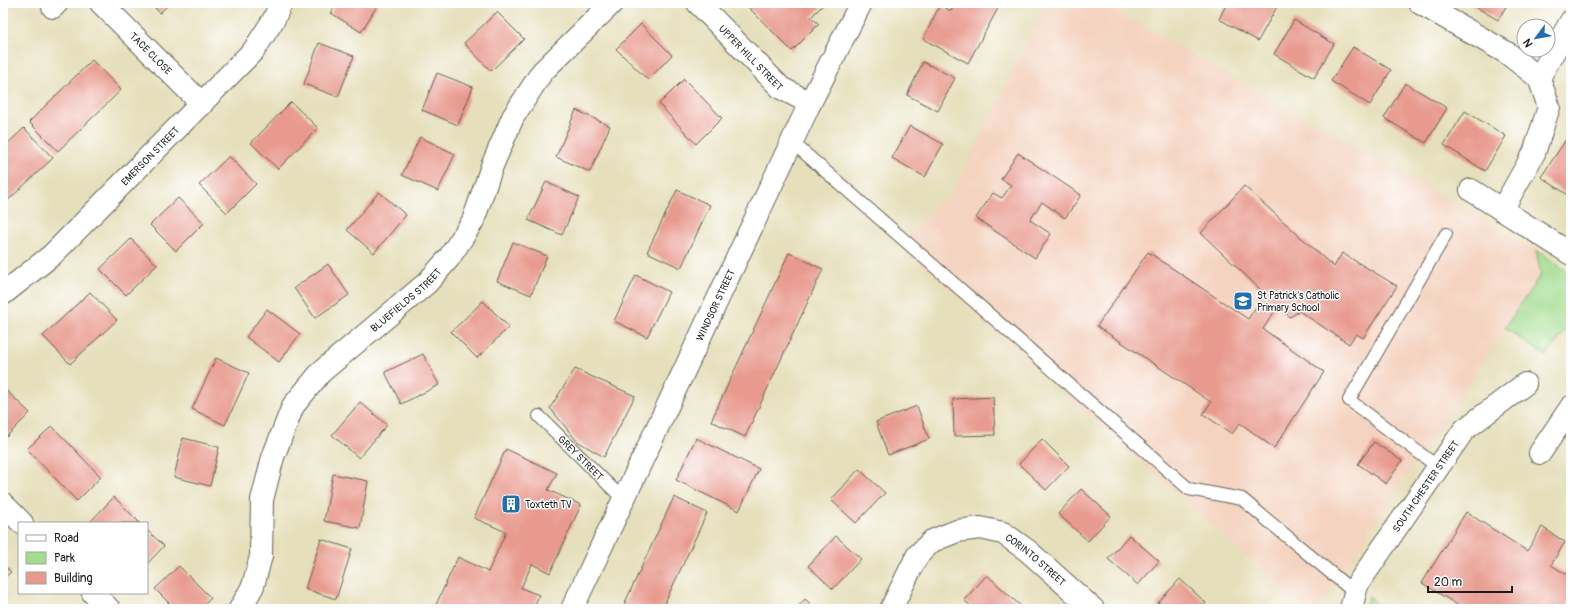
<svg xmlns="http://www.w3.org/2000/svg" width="1574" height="612" font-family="Pangolin,sans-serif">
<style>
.built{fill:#f4d3c0}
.green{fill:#a2dc8e;stroke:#5f7c55}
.building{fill:#e89a8e}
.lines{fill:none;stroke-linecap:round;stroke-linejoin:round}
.service-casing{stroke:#636054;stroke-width:14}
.minor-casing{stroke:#636054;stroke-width:24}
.service{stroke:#fff;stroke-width:12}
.minor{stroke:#fff;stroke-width:22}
.labels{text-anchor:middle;stroke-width:3;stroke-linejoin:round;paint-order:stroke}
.street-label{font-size:10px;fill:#1c1c1c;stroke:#fff}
.poi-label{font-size:10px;fill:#1c1c1c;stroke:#fff;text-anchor:start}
</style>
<rect width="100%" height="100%" fill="#fff"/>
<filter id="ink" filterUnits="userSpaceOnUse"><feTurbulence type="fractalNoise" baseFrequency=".025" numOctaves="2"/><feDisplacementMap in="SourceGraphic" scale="8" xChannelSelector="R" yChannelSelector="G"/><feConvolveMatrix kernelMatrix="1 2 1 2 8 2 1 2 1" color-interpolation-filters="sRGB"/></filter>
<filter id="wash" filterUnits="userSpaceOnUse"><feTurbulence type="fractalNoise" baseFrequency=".012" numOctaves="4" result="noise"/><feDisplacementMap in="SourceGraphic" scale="16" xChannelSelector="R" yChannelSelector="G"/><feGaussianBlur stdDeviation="0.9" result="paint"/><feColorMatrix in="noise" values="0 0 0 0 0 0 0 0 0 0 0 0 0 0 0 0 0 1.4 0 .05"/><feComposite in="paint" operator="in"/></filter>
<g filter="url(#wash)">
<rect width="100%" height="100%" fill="#e6dfbb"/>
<polygon class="built" points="1047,3 1102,3 1448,199 1536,250 1541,274 1319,609 1305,609 900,245 943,198 948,202"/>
<g class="green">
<polygon points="1536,250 1571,274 1571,323 1546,356 1505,328 1541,274"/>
<polygon points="1369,596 1383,609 1364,609"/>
</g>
<g id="blocks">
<g class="building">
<polygon points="150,3 170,3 160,13"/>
<polygon points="337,3 379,3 361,32 331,13"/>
<polygon points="744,3 825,3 811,17 819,24 792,51"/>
<polygon points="953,3 1001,3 968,63 923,39 940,5 951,11 955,4"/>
<polygon points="1227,3 1279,3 1258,41 1219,19"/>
<polygon points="1469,3 1508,3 1498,20"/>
<polygon points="497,12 524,39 491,71 464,43"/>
<polygon points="1294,20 1334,44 1314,78 1274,54"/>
<polygon points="641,24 672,55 648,80 616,49"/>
<polygon points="319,43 354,56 338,97 304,84"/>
<polygon points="1353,47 1391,70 1370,105 1331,81"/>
<polygon points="92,60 121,90 58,151 29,122"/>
<polygon points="923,62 955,78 938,111 907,95"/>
<polygon points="437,73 473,87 458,125 422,110"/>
<polygon points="684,79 722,118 696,144 659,104"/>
<polygon points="1405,83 1447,108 1426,143 1384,118"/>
<polygon points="291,102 318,128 278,169 251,143"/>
<polygon points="576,110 610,126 590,172 556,157"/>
<polygon points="1465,111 1506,136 1485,171 1444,145"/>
<polygon points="910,126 943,144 925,177 892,158"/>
<polygon points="24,128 53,158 3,205 3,148"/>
<polygon points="1571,132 1571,197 1541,177"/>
<polygon points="420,137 455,154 438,191 402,175"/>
<polygon points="1018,153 1081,195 1065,218 1042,202 1030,220 1051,234 1035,258 976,218 993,193 1002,198 1011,185 1001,179"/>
<polygon points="229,156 256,184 227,213 199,185"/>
<polygon points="546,182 579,197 562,235 528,220"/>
<polygon points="1244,186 1334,267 1342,253 1397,286 1363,338 1356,334 1349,344 1299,311 1290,317 1278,306 1263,329 1324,372 1274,448 1240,423 1232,434 1203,414 1211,402 1097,326 1148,252 1248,319 1265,294 1201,233"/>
<polygon points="677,190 710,205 681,268 647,252"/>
<polygon points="379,192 406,215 374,253 347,230"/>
<polygon points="178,198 204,223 176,251 150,225"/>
<polygon points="131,239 157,265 126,295 100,269"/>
<polygon points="513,242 547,256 531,295 497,281"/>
<polygon points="789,253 823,269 745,437 711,421"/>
<polygon points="328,264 349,295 315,318 294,288"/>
<polygon points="636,275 669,292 647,337 614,321"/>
<polygon points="90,292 117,320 70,364 43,336"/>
<polygon points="483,301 509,327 477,358 451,332"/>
<polygon points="267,309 300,334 279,362 246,337"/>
<polygon points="423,354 439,385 401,404 385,372"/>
<polygon points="216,358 249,373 225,425 192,409"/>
<polygon points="575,369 635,396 604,457 577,441 550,408"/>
<polygon points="3,387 30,413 6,437 3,435"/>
<polygon points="993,397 995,435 954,436 953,399"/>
<polygon points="360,402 387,425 359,458 332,435"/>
<polygon points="917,406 929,439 888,455 876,422"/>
<polygon points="52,426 101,477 77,501 27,449"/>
<polygon points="183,438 219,447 210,486 174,477"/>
<polygon points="696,438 759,469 739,511 676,480"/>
<polygon points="1042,439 1069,466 1046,490 1019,464"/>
<polygon points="1374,442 1402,461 1386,484 1358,464"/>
<polygon points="506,449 557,473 548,490 581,505 550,573 532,564 521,588 539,595 533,609 434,609 458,557 488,572 506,532 474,518"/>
<polygon points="859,469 885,493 856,523 831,500"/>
<polygon points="333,474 368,481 360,528 324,521"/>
<polygon points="1081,489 1111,516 1088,541 1058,514"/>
<polygon points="114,497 140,523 92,523 90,522"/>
<polygon points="674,497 707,513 662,609 622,609"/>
<polygon points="1466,512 1527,551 1542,527 1565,542 1551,565 1571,577 1571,597 1563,609 1464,609 1422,583"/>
<polygon points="147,530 164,546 147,564"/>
<polygon points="1129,535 1159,561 1138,585 1108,559"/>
<polygon points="836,536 861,559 833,589 808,566"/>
<polygon points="321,539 352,549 336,599 305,589"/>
<polygon points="3,564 11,572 3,579"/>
<polygon points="179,566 211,598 200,609 175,609 155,589"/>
<polygon points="987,575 1024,609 974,609 964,600"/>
<polygon points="1180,579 1206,603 1201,609 1160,609 1156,605"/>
<polygon points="805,599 816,609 796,609"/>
</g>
</g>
</g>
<g filter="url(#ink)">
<use href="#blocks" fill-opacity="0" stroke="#636054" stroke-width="1"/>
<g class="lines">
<g class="service-casing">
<g id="service">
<polyline points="792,142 1189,489 1242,499 1355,593"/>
<path id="s1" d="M539,416L623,499"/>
<polyline points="1438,467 1349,400 1446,234"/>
</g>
</g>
<g class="minor-casing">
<g id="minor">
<path id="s2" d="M101,3L202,104"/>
<path id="s3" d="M698,3L781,88L810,103"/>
<polyline points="1420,3 1507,53 1539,78 1549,107 1534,153 1502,210"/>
<polyline points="53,7 57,3"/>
<polyline points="1539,78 1571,21"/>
<polyline points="1471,190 1571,254"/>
<path id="s4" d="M3,294L52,255L254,50L274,19L281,3"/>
<polyline points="1540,453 1571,407"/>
<polyline points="3,504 22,523"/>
<polyline points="93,593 109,609"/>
<path id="s5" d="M240,609L253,586L261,556L262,500L273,457L293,406L321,372L427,283L449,258L473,221L492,166L513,117L542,72L612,3"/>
<path id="s6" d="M572,609L810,103L861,3"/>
<path id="s7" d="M891,609L917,556L932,541L957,531L980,528L1003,533L1028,551L1093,609"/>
<path id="s8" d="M1351,609L1357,585L1464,430L1525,384"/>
</g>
</g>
<use href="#service" class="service"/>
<use href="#minor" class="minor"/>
</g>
</g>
<defs>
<g id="school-square" transform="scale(1)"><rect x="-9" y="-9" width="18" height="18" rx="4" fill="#1f6fb2" stroke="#fff"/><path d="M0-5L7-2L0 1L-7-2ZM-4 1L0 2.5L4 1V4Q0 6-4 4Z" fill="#fff"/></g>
<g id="building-square" transform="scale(1)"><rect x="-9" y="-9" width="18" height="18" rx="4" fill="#1f6fb2" stroke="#fff"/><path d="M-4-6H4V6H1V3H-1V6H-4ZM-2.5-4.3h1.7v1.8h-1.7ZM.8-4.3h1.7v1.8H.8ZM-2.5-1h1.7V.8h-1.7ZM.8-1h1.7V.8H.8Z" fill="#fff"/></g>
</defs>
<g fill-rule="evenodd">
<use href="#school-square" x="1243" y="301"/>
<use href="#building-square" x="511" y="504"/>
</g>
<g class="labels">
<g class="street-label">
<text dy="4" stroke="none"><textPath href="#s2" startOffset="71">TACE CLOSE</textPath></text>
<text dy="4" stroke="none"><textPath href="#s3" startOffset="76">UPPER HILL STREET</textPath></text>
<text dy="4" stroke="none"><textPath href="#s4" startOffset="202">EMERSON STREET</textPath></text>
<text dy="4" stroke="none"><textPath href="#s5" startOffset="368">BLUEFIELDS STREET</textPath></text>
<text dy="4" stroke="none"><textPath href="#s6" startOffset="336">WINDSOR STREET</textPath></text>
<text dy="4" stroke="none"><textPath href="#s1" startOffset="59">GREY STREET</textPath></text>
<text dy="4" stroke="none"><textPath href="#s8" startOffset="145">SOUTH CHESTER STREET</textPath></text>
<text dy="4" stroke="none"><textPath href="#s7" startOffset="196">CORINTO STREET</textPath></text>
</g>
<g class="poi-label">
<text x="1257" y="299">St Patrick's Catholic<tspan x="1257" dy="12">Primary School</tspan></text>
<text x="525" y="508">Toxteth TV</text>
</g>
</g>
<rect width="1574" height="612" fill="none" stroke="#fff" stroke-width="16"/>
<rect x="18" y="522" width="130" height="72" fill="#ffffff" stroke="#a4a4a4"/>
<rect x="26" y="535" width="20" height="6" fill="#ffffff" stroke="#a4a4a4"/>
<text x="54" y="542" font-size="12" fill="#1c1c1c">Road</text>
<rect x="26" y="552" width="20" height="12" fill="#a2dc8e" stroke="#a4a4a4"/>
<text x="54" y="562" font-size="12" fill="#1c1c1c">Park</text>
<rect x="26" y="572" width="20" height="12" fill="#e89a8e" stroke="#a4a4a4"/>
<text x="54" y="582" font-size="12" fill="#1c1c1c">Building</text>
<g transform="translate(1536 38) rotate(238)"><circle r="19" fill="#ffffff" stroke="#a4a4a4"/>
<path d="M0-3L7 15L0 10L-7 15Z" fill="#1f6fb2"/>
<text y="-6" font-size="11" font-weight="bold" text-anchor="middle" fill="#1c1c1c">N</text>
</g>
<path d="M1428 586v6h84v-6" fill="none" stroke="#1c1c1c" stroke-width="2"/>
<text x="1434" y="586" font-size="12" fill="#1c1c1c" stroke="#ffffff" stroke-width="3" paint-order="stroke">20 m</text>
</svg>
